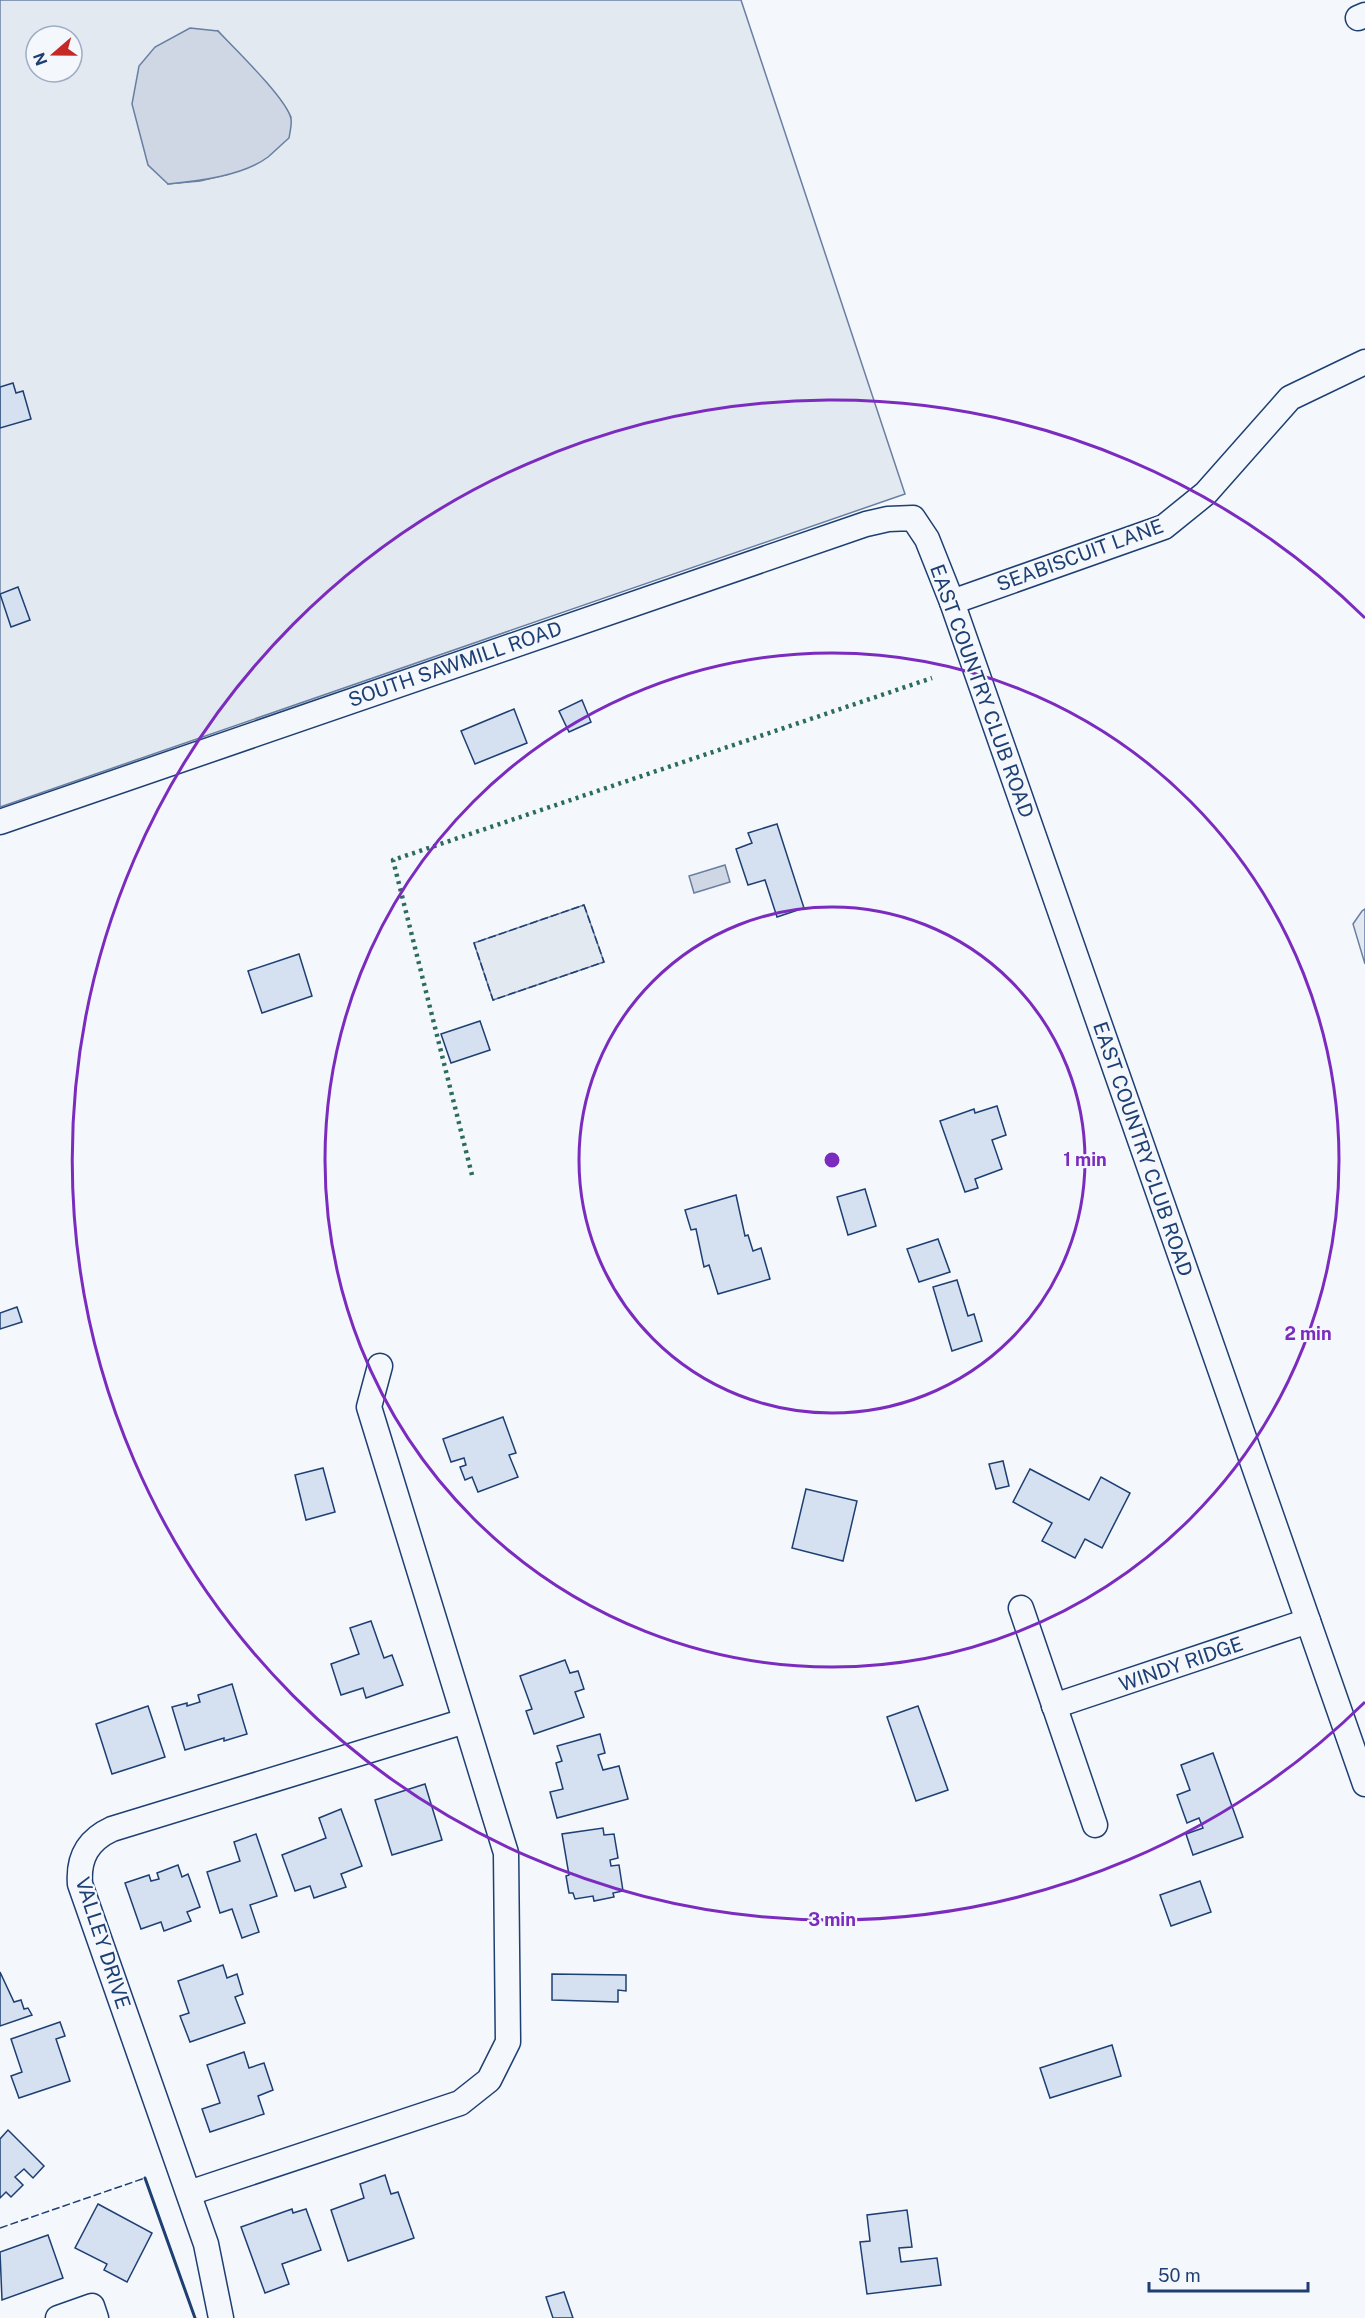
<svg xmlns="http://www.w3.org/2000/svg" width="1365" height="2318" font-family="'Public Sans',sans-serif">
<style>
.green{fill:#e3e9f0;stroke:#687fa3;stroke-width:1.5;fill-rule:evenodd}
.water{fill:#cfd7e4;stroke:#687fa3;stroke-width:1.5}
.building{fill:#d5e0f0;stroke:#1d3f73;stroke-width:1.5}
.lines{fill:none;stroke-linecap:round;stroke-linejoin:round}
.minor-casing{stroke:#1d3f73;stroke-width:27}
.minor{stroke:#f4f7fb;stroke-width:24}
.hedge{stroke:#2c6c60;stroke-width:4.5;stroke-dasharray:3 4.5;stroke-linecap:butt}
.fence{stroke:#1d3f73;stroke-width:1.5;stroke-dasharray:8 3;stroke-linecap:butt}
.wall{stroke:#1d3f73;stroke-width:3}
.ring{fill:none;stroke:#7b2cbf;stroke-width:3}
.labels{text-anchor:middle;stroke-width:4.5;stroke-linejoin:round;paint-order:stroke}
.street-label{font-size:20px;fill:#1d3f73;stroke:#f4f7fb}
.centre{fill:#7b2cbf;stroke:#f4f7fb;stroke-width:3}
.ring-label{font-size:18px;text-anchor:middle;font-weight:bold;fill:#7b2cbf;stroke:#f4f7fb;stroke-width:4.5;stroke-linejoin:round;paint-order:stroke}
</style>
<rect width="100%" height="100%" fill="#f4f7fb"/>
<g class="green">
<path d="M0,0H741L905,494L0,807ZM218,31L281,101L291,117L229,174L200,181L168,184ZM36,36H72V72H36Z"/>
<polygon points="584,905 604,962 493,1000 474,943"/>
<polygon points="1365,909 1365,964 1353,924 1362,911"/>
</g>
<g class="water">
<path d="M190,28L218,31C232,46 288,100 291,119C292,124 290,132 289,138C282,144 275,151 268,157C243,176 198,181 168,184L148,165L132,104L139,66L155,47Z"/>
<polygon points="725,865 730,882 694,893 689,876"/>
</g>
<g class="building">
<polygon points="13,383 16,393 23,391 31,419 0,428 0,387"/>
<polygon points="18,587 30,620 11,627 0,594"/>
<polygon points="582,700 591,722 569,732 559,711"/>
<polygon points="514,709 527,743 475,764 461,731"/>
<polygon points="777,824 804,908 777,917 765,880 748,885 736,849 752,843 748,833"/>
<polygon points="299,954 312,996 262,1013 248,971"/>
<polygon points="480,1021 490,1050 451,1063 441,1034"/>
<polygon points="997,1106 1006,1135 992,1140 1002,1169 975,1179 978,1188 965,1192 940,1121 974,1109 975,1113"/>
<polygon points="865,1189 876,1226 848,1235 837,1197"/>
<polygon points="736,1195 745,1236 748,1235 753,1251 761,1248 770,1279 718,1294 709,1265 704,1267 696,1229 691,1230 685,1210"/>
<polygon points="938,1239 950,1272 919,1282 907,1249"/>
<polygon points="957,1280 968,1316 974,1314 982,1341 952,1351 933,1287"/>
<polygon points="17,1307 22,1322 0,1329 0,1313"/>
<polygon points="503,1417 516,1453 509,1455 518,1477 478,1492 472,1477 465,1480 460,1467 466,1465 464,1458 451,1462 443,1439"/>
<polygon points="1003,1461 1009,1486 996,1489 989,1464"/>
<polygon points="323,1468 335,1512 306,1520 295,1475"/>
<polygon points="1030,1469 1089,1500 1101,1477 1130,1493 1102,1548 1085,1539 1075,1558 1042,1541 1052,1523 1013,1502"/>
<polygon points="806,1489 857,1501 843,1561 792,1548"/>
<polygon points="371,1621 384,1658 392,1655 403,1685 366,1698 363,1688 341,1695 331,1664 359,1654 350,1628"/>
<polygon points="565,1660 570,1673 578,1671 584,1689 575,1692 584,1717 534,1734 526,1711 532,1709 520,1676"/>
<polygon points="232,1684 247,1734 224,1741 224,1738 185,1750 172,1707 187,1703 187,1706 200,1702 198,1695"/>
<polygon points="148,1706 165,1757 112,1774 96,1724"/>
<polygon points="918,1706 948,1790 916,1801 887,1717"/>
<polygon points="600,1734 605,1753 598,1755 603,1770 619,1766 628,1799 557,1818 550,1792 563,1789 556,1763 562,1761 557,1746"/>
<polygon points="1213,1753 1243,1837 1193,1855 1186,1834 1203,1828 1199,1818 1187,1823 1177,1795 1190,1790 1181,1765"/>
<polygon points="425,1784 442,1840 392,1855 375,1800"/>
<polygon points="341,1809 362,1866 341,1874 346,1887 314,1898 310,1886 295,1891 282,1855 326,1838 319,1818"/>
<polygon points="603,1828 604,1835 614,1834 618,1858 610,1860 611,1866 619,1865 623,1891 613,1893 614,1897 594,1901 593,1896 575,1899 573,1893 569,1893 566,1876 569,1875 562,1834"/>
<polygon points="256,1834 277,1896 250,1905 259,1932 242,1938 232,1909 220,1913 207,1872 240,1861 234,1842"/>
<polygon points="178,1865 182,1877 188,1874 200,1907 187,1912 191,1921 164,1931 161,1922 141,1929 125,1883 149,1875 151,1881 159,1879 157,1873"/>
<polygon points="1200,1881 1211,1912 1171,1926 1160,1895"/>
<polygon points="223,1965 227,1978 237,1974 243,1994 235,1997 245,2023 190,2042 180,2016 189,2013 178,1981"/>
<polygon points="0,1972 14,2002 21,2000 24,2009 28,2008 32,2015 0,2026"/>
<polygon points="552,1974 626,1975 626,1991 618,1990 618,2002 552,2000"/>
<polygon points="60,2022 65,2036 56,2039 70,2081 19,2098 11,2076 22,2072 11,2039"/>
<polygon points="1112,2045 1121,2076 1050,2098 1040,2068"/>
<polygon points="244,2052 249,2068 264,2063 273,2090 258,2096 264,2114 210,2132 202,2109 220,2103 207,2065"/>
<polygon points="8,2130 44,2166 33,2178 24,2169 15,2177 23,2185 11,2197 6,2192 0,2198 0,2139"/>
<polygon points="385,2175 391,2194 398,2192 414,2238 348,2261 331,2210 364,2198 360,2184"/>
<polygon points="98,2204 152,2233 127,2282 104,2270 107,2264 75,2248"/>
<polygon points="292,2209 293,2213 306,2209 321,2250 282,2264 289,2284 265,2293 241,2227"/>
<polygon points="907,2210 912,2247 899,2248 901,2262 937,2258 941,2285 867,2294 860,2242 870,2241 867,2215"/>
<polygon points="48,2235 63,2278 2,2300 0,2252"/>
<polygon points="564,2292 573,2318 553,2318 546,2297"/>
</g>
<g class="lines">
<g class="minor-casing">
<g id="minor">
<polyline points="1358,18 1365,15"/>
<polyline points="952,602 1164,527 1206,493 1290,398 1365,362"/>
<polyline points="0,822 866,524 888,519 913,518 927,539 952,602 1365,1784"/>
<polyline points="1021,1608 1095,1825"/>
<polyline points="1054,1706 1308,1621"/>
<polyline points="189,2193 460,2103 489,2080 508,2042 506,1853 369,1407 380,1366"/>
<polyline points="58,2318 92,2306 96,2318"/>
<path d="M221,2318L206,2244L80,1884C78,1858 88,1840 112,1829L465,1721"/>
</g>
</g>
<use href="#minor" class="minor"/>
<polyline class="hedge" points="472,1175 393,860 932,678"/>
<g class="fence">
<polygon points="584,905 604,962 493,1000 474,943"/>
<polyline points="0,2228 145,2178"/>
</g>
<polyline class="wall" points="145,2178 195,2318"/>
</g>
<g class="ring">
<circle cx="832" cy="1160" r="253"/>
<circle cx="832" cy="1160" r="507"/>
<path d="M1365 1702A760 760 0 1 1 1365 618"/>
</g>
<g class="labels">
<g class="street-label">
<text transform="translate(1080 555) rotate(-20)" y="7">SEABISCUIT LANE</text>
<text transform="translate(455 664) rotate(-19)" y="7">SOUTH SAWMILL ROAD</text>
<text transform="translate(982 691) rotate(70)" y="7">EAST COUNTRY CLUB ROAD</text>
<text transform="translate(1143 1149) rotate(71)" y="7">EAST COUNTRY CLUB ROAD</text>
<text transform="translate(1181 1664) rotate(-19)" y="7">WINDY RIDGE</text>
<text transform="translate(103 1943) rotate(72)" y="7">VALLEY DRIVE</text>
</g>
</g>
<circle cx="832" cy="1160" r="9" class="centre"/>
<g class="ring-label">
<text x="1085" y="1166">1 min</text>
<text x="1308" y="1340">2 min</text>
<text x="832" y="1926">3 min</text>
</g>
<g transform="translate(54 54) rotate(250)"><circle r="28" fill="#f4f7fb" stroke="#9eadc5" stroke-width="1.5"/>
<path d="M0-4.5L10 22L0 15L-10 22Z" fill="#c62828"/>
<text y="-9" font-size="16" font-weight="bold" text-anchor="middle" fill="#1d3f73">N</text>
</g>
<path d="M1149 2282v9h159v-9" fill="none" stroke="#1d3f73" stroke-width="3"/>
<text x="1158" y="2282" font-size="18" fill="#1d3f73" stroke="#f4f7fb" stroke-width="4.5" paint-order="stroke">50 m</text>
</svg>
